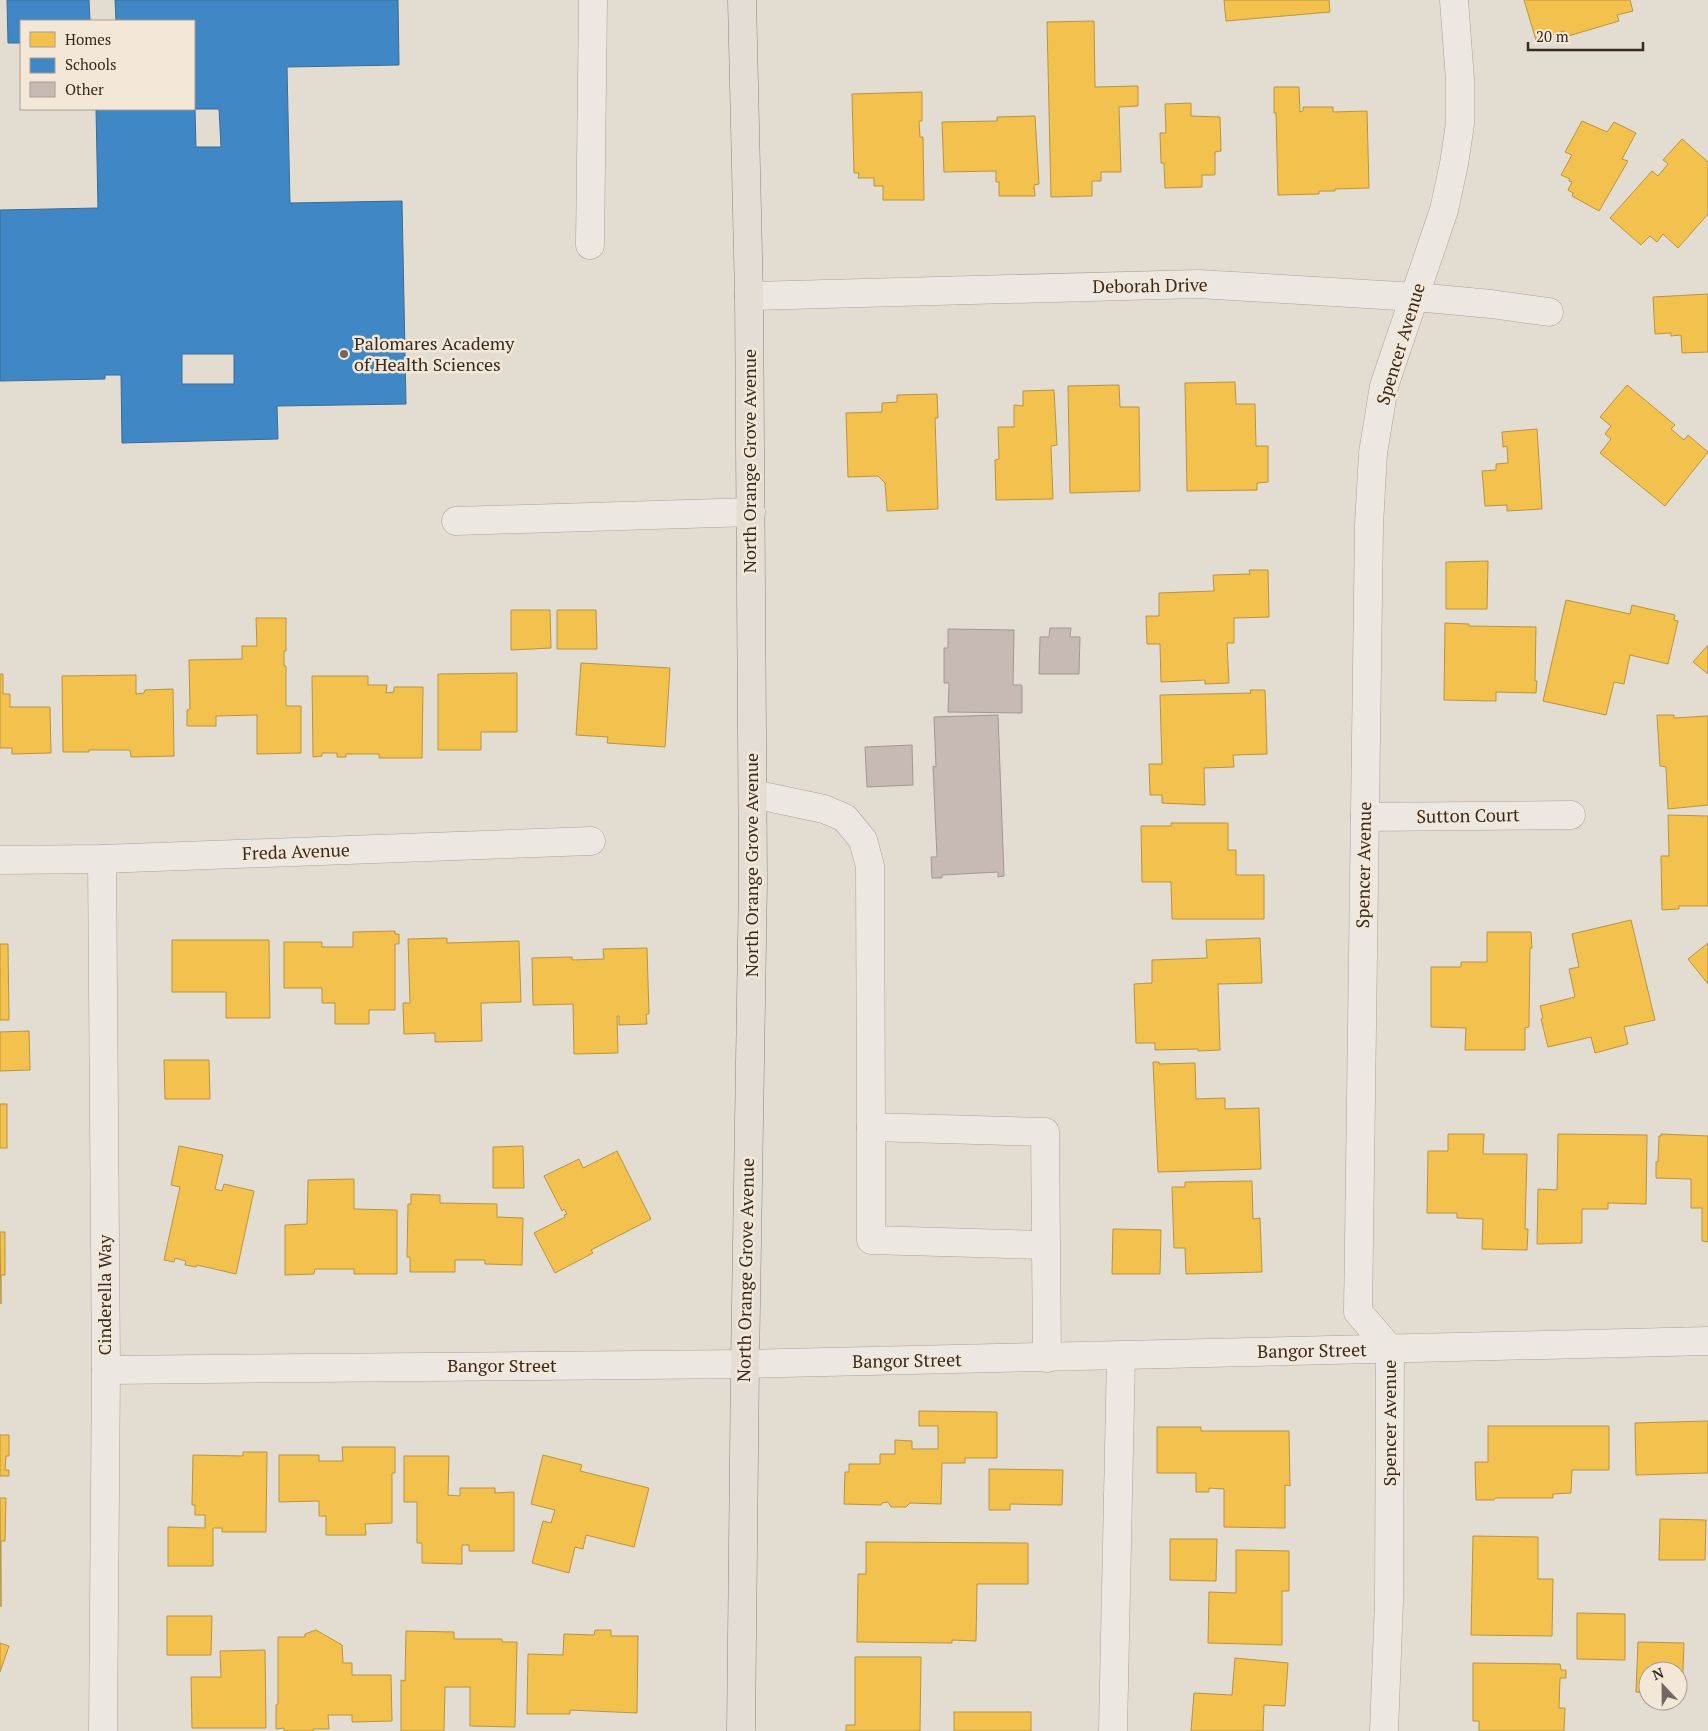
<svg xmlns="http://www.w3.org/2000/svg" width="1708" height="1731" font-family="'PT Serif',serif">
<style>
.homes{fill:#f2c14e;stroke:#ba9440}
.schools{fill:#3f88c5;stroke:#3d6c94;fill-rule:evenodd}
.building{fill:#c6bab2;stroke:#a39890}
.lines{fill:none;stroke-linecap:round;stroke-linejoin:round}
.minor-casing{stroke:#a9a299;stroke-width:29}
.major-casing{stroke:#8e8780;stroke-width:29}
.minor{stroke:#ece8e1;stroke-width:28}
.major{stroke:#e3ddd3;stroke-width:28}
.poi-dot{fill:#73685f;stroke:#f3e8d8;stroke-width:2}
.labels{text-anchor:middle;stroke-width:5;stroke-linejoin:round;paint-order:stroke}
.street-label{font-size:18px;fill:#372a21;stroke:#f3e8d8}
.poi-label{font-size:18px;fill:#372a21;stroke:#f3e8d8;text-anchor:start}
</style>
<rect width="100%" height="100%" fill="#e3dcd1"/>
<g class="homes">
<polygon points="1224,0 1329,0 1330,12 1226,21"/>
<polygon points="1524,0 1630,0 1633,11 1617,15 1619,21 1565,37 1564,31 1536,40"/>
<polygon points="1094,21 1095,87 1138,86 1138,106 1119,107 1121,172 1101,172 1101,181 1092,181 1092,196 1051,197 1047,22"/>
<polygon points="1274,87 1299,87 1300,112 1303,111 1303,107 1333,107 1333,112 1367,111 1369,188 1335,189 1335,191 1319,191 1319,194 1278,195 1276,113 1274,113"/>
<polygon points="922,92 922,121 919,121 920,137 923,137 924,200 883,200 883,186 874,186 874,178 858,178 859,173 854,173 852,94"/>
<polygon points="1191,103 1191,116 1220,117 1221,151 1215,152 1215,175 1202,175 1202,187 1165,188 1164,163 1161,163 1160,133 1166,133 1165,104"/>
<polygon points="1035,116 1039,184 1034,185 1035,196 999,196 999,182 996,182 996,171 944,172 942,122 997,121 997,117"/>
<polygon points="1582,121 1607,132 1614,122 1636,133 1622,159 1628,161 1599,211 1572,196 1573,193 1568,190 1572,182 1569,181 1570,179 1561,175 1572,155 1565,152"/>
<polygon points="1682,139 1708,162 1708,214 1678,248 1663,234 1657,242 1650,236 1641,245 1610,218 1652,171 1658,176 1668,164 1663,160"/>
<polygon points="1708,294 1708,352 1682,353 1681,335 1671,336 1671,333 1655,334 1653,297"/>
<polygon points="1235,382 1236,404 1255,404 1256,446 1268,446 1268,482 1257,483 1257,490 1187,491 1185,383"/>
<polygon points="1119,385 1120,407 1139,407 1140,491 1070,493 1068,386"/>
<polygon points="1627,385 1675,425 1671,429 1684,440 1688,435 1708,452 1665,506 1600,453 1611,439 1605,434 1611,426 1600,417"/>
<polygon points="1054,390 1057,445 1051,446 1053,499 996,500 995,460 999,459 998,427 1014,427 1014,405 1023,406 1023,391"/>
<polygon points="937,394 938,418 935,418 938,509 887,511 885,483 878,476 848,477 846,413 882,412 882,403 897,402 897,395"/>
<polygon points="1537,429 1542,509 1507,511 1507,505 1485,506 1482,471 1496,470 1496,464 1508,463 1507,446 1503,447 1502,432"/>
<polygon points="1488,561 1487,609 1446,609 1446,562"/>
<polygon points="1249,570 1268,570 1269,617 1234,618 1234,643 1227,643 1229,683 1205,684 1205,680 1161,682 1160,644 1147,644 1146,616 1159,616 1159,593 1214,591 1213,575 1250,574"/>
<polygon points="1566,600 1630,614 1632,605 1675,615 1674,620 1678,621 1668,664 1630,655 1624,684 1614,682 1606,715 1543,701"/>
<polygon points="511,610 550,610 551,648 511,650"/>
<polygon points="557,610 596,610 597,649 557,649"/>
<polygon points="256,618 286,618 286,651 284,651 284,666 286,666 286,706 301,706 301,753 257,754 257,715 216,716 216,726 187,726 187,710 190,709 189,660 242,659 242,646 257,646"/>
<polygon points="1445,623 1469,624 1469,626 1536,627 1535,681 1537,681 1536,693 1496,692 1496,701 1444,700"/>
<polygon points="1708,645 1708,674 1693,662"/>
<polygon points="581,663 670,668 665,747 607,743 608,737 576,735"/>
<polygon points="517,673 517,732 481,732 481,750 438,750 438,674"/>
<polygon points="0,674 3,674 3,694 10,694 10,707 50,707 51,753 12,754 12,748 0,748"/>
<polygon points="136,675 136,694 144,693 145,690 173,689 174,756 131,757 130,750 89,750 89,752 63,752 62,676"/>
<polygon points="312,676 368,676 368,685 387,685 386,693 394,692 394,687 423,687 422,758 379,758 379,754 346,754 346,757 337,757 337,753 322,753 322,756 313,757"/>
<polygon points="1250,690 1265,690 1267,754 1233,755 1234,767 1204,768 1205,805 1162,803 1162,795 1150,795 1149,764 1162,764 1160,695 1251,693"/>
<polygon points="1657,715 1674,715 1674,718 1708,716 1708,805 1668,809 1666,767 1660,766"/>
<polygon points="1668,815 1708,816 1708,906 1679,906 1679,909 1662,910 1661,856 1669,856"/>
<polygon points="1171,823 1228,823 1228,850 1236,850 1236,875 1264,875 1264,919 1172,919 1171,882 1142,882 1141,826 1171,826"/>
<polygon points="1631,920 1655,1020 1624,1027 1628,1044 1595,1053 1591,1037 1548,1047 1541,1019 1543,1018 1540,1006 1575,997 1569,969 1579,967 1572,934"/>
<polygon points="395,931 395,934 399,934 399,944 395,944 395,1010 369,1010 369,1024 335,1024 335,1003 322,1003 322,988 284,988 284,942 322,942 322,947 353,947 353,932"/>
<polygon points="1487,932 1531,932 1532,948 1530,948 1529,1027 1525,1028 1525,1050 1465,1050 1466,1028 1431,1027 1431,967 1461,967 1461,962 1487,962"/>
<polygon points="447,938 447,943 519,941 521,1002 481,1003 482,1041 435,1042 435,1033 404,1034 403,1003 410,1003 408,939"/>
<polygon points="1260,938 1262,983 1218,984 1220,1050 1198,1051 1198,1049 1155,1050 1155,1043 1136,1043 1134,984 1152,983 1152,960 1207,958 1206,940"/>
<polygon points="172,940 269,940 270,1018 226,1018 226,992 172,992"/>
<polygon points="1708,943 1708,984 1688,959"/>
<polygon points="0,944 8,944 9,1020 0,1020"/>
<polygon points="647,948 649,1014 646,1014 647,1024 619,1025 619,1016 617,1016 618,1053 574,1054 573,1004 533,1005 532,958 572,957 572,960 604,959 603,949"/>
<polygon points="29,1031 30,1070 0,1071 0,1032"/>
<polygon points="164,1060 209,1060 210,1099 165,1099"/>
<polygon points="1153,1062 1159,1062 1159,1064 1195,1063 1196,1099 1225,1098 1225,1109 1259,1108 1261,1169 1158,1172"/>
<rect x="0" y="1104" width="7" height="44"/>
<polygon points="1448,1134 1484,1134 1483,1154 1527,1154 1525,1229 1528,1229 1527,1250 1482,1249 1483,1219 1457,1218 1457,1213 1427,1213 1428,1151 1448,1151"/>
<polygon points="1558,1134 1647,1135 1646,1204 1608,1203 1608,1209 1582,1209 1582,1243 1537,1244 1538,1189 1557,1190"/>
<polygon points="1661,1134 1708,1136 1708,1242 1702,1241 1702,1208 1691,1208 1691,1179 1656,1178 1656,1162 1658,1162 1659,1136 1661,1136"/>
<polygon points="179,1146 223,1155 215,1189 222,1191 224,1184 254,1191 236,1274 197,1265 196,1267 185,1265 186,1261 175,1258 174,1262 164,1260 180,1187 171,1185"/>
<polygon points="523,1146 524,1188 493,1188 493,1147"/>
<polygon points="617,1151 651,1219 591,1250 593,1253 555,1273 534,1233 565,1217 564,1215 567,1214 564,1209 562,1211 544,1176 579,1159 583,1168"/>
<polygon points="354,1179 354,1209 397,1210 397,1274 354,1274 354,1269 315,1269 314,1274 285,1275 285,1225 307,1224 308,1180"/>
<polygon points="1252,1181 1253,1219 1260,1218 1262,1272 1186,1274 1185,1248 1174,1248 1172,1187 1185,1187 1185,1182"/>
<polygon points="411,1194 440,1195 440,1203 497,1204 497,1217 523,1218 522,1265 485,1264 485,1260 455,1260 455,1272 410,1272 410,1257 407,1257 408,1204 411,1204"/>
<polygon points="1113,1229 1161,1230 1160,1274 1112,1274"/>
<polygon points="0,1232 5,1232 5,1275 1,1275 1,1304"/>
<polygon points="919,1411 997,1412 997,1458 965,1458 965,1463 942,1463 941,1504 910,1503 906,1507 891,1507 888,1502 882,1503 881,1505 844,1504 845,1472 849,1472 849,1464 880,1464 880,1454 895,1454 895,1440 912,1441 912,1449 938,1449 938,1426 919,1426"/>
<polygon points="1708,1421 1708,1473 1636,1475 1635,1423"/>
<polygon points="1488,1426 1609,1426 1609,1470 1572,1470 1571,1493 1553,1494 1553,1498 1495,1498 1494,1500 1476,1500 1475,1462 1488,1462"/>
<polygon points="1157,1427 1201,1427 1201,1431 1289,1431 1290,1486 1285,1485 1285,1528 1224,1527 1224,1489 1209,1488 1209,1492 1196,1492 1196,1473 1157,1473"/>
<polygon points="0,1435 9,1435 9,1456 6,1456 5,1470 9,1470 9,1476 0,1476"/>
<polygon points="342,1447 395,1447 395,1473 392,1473 392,1523 365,1524 366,1535 326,1535 326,1516 319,1516 319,1501 279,1502 279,1455 319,1455 319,1461 343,1461"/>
<polygon points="243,1452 267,1452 266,1532 222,1532 222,1528 213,1528 213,1566 168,1566 168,1527 205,1528 205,1515 195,1515 195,1505 192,1505 193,1455 243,1456"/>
<polygon points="543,1455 582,1465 580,1471 649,1488 634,1547 586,1535 583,1549 575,1547 569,1573 532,1563 543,1521 551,1523 555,1510 531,1504"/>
<polygon points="404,1456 449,1456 448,1495 460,1496 460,1488 495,1488 495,1493 514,1492 514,1551 469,1551 469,1545 462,1545 462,1564 422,1563 422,1543 417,1543 417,1502 404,1502"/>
<polygon points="989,1469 1063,1470 1062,1505 1010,1504 1010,1510 989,1510"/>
<polygon points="0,1498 6,1498 5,1541 1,1541 1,1607"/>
<polygon points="1660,1519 1706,1520 1705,1560 1659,1560"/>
<polygon points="1473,1536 1538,1537 1538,1579 1553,1579 1552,1636 1471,1635"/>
<polygon points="1170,1539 1217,1539 1216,1581 1170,1580"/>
<polygon points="866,1542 1028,1543 1028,1584 977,1584 976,1641 952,1640 952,1643 857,1642 858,1574 866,1574"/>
<polygon points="1236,1550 1289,1551 1289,1591 1282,1591 1282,1645 1208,1643 1209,1592 1236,1593"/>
<polygon points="1577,1613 1625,1614 1625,1660 1577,1659"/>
<polygon points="167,1616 212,1616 211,1655 167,1655"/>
<polygon points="316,1630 342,1645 343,1663 352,1663 352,1675 391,1675 392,1721 352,1722 352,1715 328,1715 329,1729 313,1729 313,1731 284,1731 284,1728 276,1729 276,1705 278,1704 278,1637 305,1637 305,1634"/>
<polygon points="595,1630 611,1630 611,1636 638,1636 637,1713 570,1710 570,1714 527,1714 528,1654 563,1655 564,1634 594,1635"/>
<polygon points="406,1631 454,1632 454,1639 502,1639 502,1642 517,1642 515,1727 470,1726 470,1687 445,1687 444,1731 401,1731 401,1680 405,1681"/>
<polygon points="1638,1642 1684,1643 1682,1694 1678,1694 1678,1671 1648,1671 1648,1693 1636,1692"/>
<polygon points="0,1643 9,1646 0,1672"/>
<polygon points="265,1650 266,1728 192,1728 191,1677 221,1677 220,1651"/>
<polygon points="855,1657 921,1657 920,1731 846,1731 846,1725 855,1725"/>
<polygon points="1235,1658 1288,1663 1285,1706 1264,1705 1263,1731 1191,1731 1194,1693 1232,1695"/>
<polygon points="1473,1663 1560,1664 1561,1670 1566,1670 1566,1678 1560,1678 1559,1708 1565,1708 1564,1731 1479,1731 1479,1721 1473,1721"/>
<rect x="954" y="1712" width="77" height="19"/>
</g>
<g class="schools">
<polygon points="7,0 89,0 90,21 21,21 21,43 8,43"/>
<path d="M115,0H398L399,65L287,67L290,203L402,201L406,404L277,406L278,439L122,443L121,375H105V379L0,381V210L98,208L96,109H194V21H116ZM195,109H219L221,147H196ZM182,354H234V384H182Z"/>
</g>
<g class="building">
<polygon points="1050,628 1071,628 1070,637 1080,637 1079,674 1039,674 1040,637 1049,637"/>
<polygon points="948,629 1014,630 1013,685 1022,685 1022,713 948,712 949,683 944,683 944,648 948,648"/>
<polygon points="998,715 1004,876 998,877 998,872 942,875 942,878 932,878 931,857 937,857 933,766 936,767 934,717"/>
<polygon points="912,745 913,785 867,787 865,747"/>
</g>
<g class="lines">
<g class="minor-casing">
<g id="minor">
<polyline points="590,245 593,0"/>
<polyline points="749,296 1199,284 1416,297 1491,304 1549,312"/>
<polyline points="456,521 751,512"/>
<polyline points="753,794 824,809 845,818 863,840 870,866 871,1127 1045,1132 1047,1358"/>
<polyline points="1365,817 1571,815"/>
<polyline points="102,859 106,1370 103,1731"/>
<polyline points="0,860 102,859 591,841"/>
<polyline points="871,1127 871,1240 1045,1245"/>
<polyline points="106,1370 745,1364 1708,1341"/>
<polyline points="1113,1731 1121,1356"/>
<polyline points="1384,1731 1389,1601 1390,1349 1358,1312 1369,525 1373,453 1384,386 1444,210 1454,164 1460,124 1460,80 1454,0"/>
</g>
</g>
<g class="major-casing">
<polyline id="major" points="741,1731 745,1364 753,881 749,296 742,0"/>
</g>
<use href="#minor" class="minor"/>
<use href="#major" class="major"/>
</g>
<circle class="poi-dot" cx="344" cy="354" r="5"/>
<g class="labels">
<g class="street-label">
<text transform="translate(1150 286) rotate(-1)" y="6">Deborah Drive</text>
<text transform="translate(1401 344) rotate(-73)" y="6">Spencer Avenue</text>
<text transform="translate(750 461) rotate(-90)" y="6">North Orange Grove Avenue</text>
<text transform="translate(1468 816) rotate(-1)" y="6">Sutton Court</text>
<text transform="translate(296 852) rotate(-2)" y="6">Freda Avenue</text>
<text transform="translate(752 865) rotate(-90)" y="6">North Orange Grove Avenue</text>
<text transform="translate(1364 865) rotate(-89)" y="6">Spencer Avenue</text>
<text transform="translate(746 1270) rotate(-89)" y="6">North Orange Grove Avenue</text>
<text transform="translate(105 1295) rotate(-90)" y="6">Cinderella Way</text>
<text transform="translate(1312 1351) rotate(-1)" y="6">Bangor Street</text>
<text transform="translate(907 1361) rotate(-1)" y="6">Bangor Street</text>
<text x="502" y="1372">Bangor Street</text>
<text transform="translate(1390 1423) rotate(-90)" y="6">Spencer Avenue</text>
</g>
<g class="poi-label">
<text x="354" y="350">Palomares Academy<tspan x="354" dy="21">of Health Sciences</tspan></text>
</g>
</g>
<rect x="20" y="20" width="175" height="90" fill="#f3e8d8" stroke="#a89c8f"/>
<rect x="30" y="32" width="25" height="15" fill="#f2c14e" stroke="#a89c8f"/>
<text x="65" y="45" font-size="15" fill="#372a21">Homes</text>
<rect x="30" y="58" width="25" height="15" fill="#3f88c5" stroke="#a89c8f"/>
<text x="65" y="70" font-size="15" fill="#372a21">Schools</text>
<rect x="30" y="82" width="25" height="15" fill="#c6bab2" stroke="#a89c8f"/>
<text x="65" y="95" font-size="15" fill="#372a21">Other</text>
<g transform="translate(1663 1686) rotate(338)"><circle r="24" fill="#f3e8d8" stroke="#a89c8f"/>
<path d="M0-4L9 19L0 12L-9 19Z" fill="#73685f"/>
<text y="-8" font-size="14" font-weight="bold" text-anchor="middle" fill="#372a21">N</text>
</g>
<path d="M1528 42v8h115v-8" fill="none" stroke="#372a21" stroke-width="2.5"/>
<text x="1536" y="42" font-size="15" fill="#372a21" stroke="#f3e8d8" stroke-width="4" paint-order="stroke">20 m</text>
</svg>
